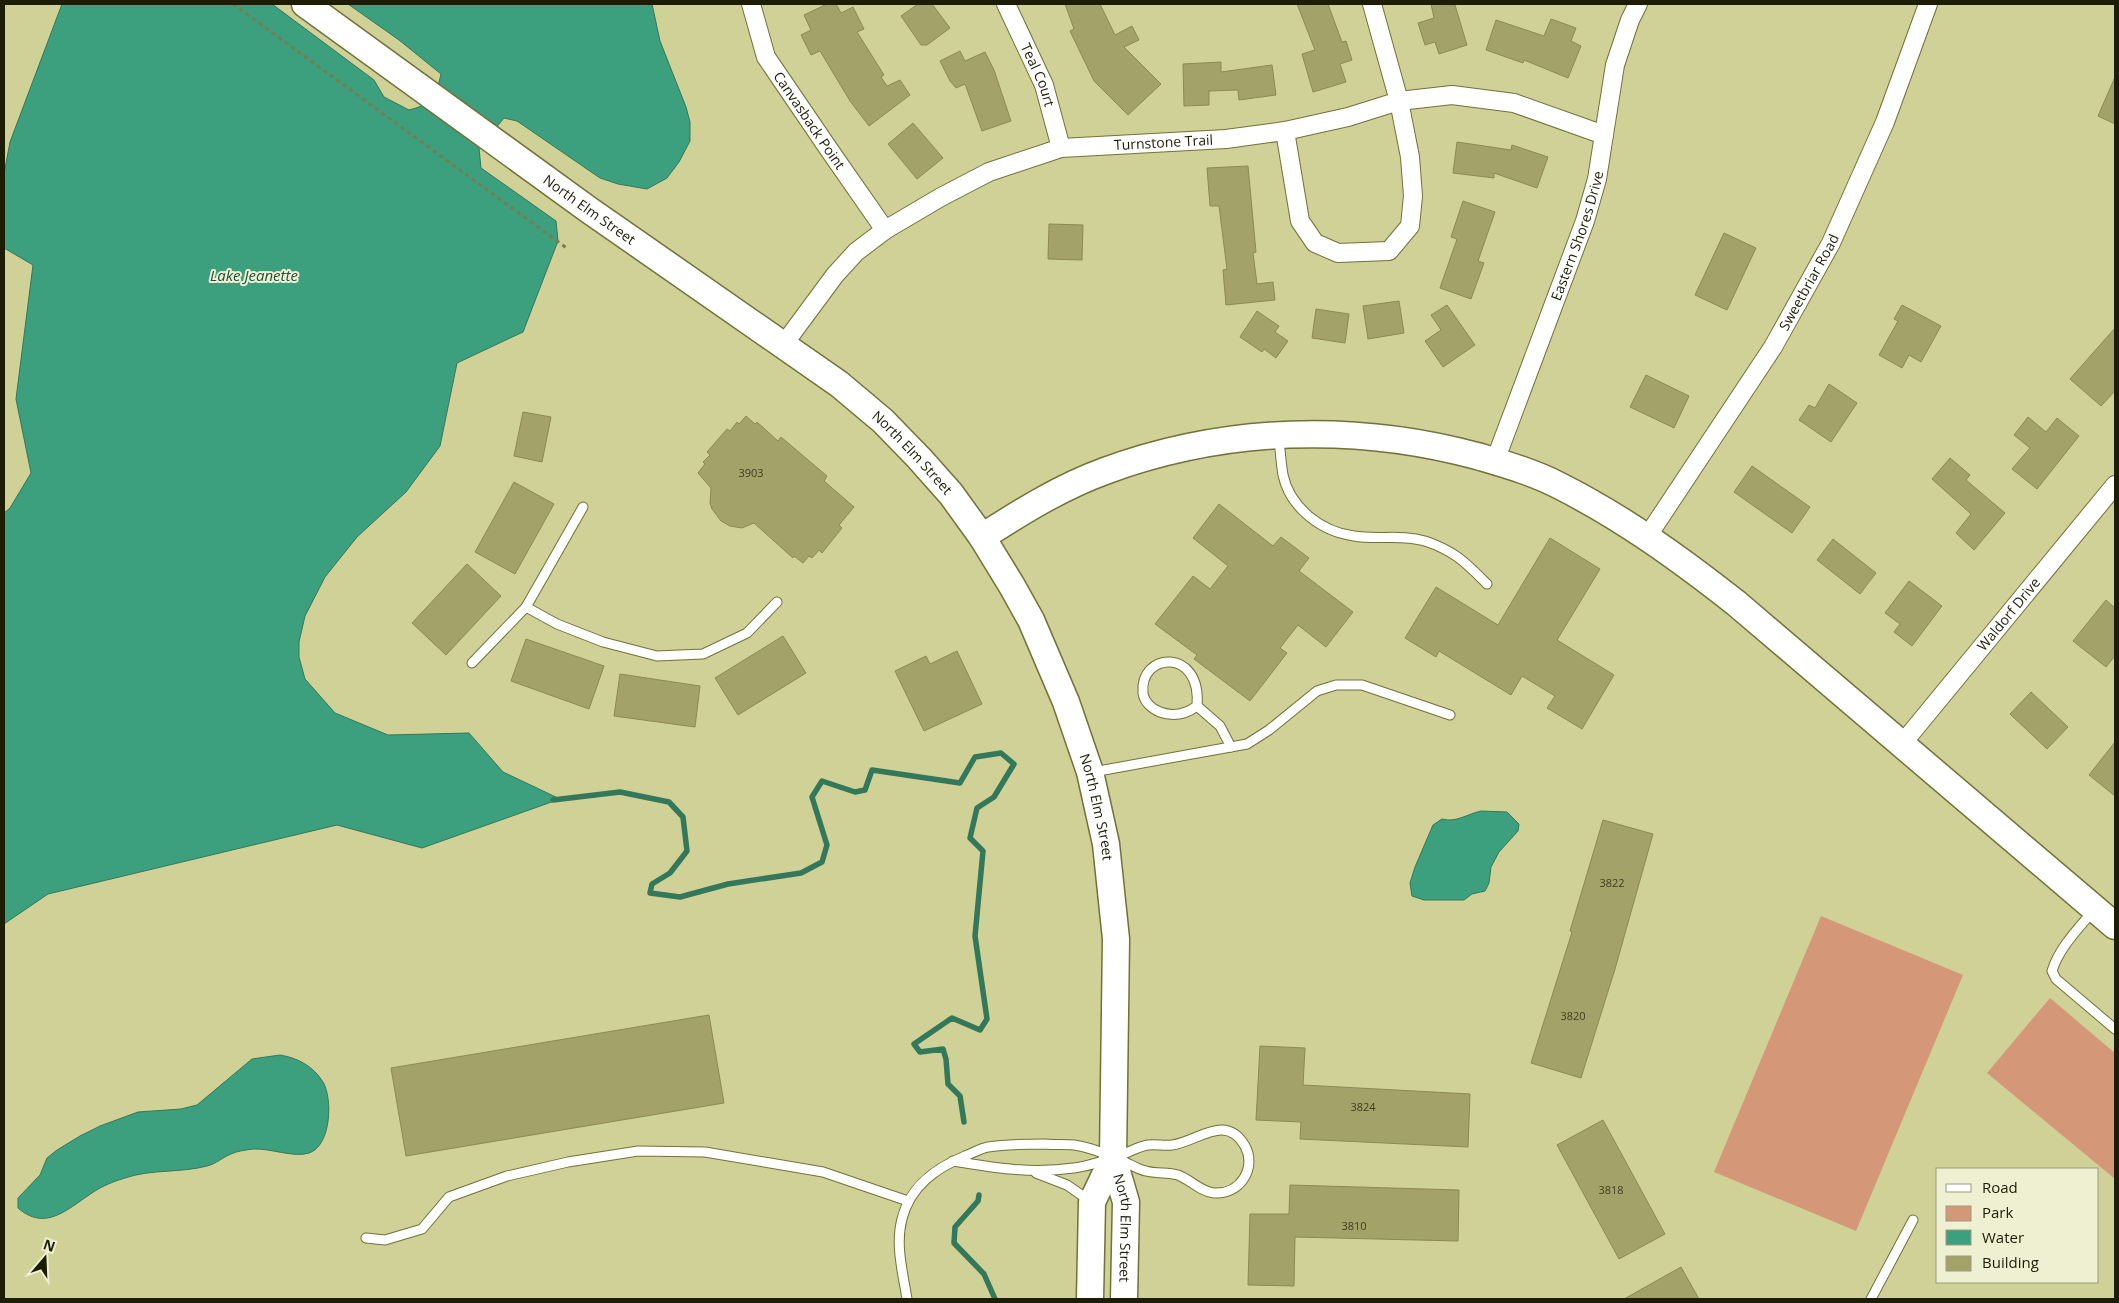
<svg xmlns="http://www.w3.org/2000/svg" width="2119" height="1303" font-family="'Open Sans',sans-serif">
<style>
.green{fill:#d49879}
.water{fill:#3c9f7e;stroke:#33785a}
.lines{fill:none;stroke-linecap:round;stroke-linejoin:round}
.stream{stroke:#33785a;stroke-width:5.5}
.building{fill:#a2a269;stroke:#8b8a52}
.lane-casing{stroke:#717139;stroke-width:11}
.street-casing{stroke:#717139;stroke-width:20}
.secondary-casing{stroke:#717139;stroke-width:29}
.path{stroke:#7a7b51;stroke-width:3;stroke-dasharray:4 4;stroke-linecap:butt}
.lane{stroke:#fff;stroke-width:9}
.street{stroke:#fff;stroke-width:18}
.secondary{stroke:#fff;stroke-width:26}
.labels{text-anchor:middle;stroke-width:4;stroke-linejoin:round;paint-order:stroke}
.number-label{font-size:11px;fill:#3e3e1f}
.street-label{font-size:14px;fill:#1d1d06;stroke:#efefd2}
.water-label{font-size:15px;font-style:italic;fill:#1b513f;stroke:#efefd2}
</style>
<rect width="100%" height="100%" fill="#d0d196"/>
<g class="green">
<polygon points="1821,916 1963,975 1856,1231 1714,1172"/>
<polygon points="2050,998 2115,1053 2115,1179 1987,1073"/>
</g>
<g class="water">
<path d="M62,4H272L374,80L384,97L409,110C433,104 436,96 441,74L399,40L348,4H652L660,41L686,107L690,122V141L679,162L667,178L647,189L618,184L600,178L517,121L504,118L479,148L481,168L556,221L558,241L523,332L457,363L440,446L406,492L357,537L325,577L305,616L299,642V657L305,679L335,713L388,735L469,733L503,772L560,799L422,848L337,825L48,894L4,924V513L10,508L31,473L16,399L33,265L4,248V174L10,142Z"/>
<path d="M1481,811L1507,812L1519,824L1518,831L1499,852L1491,867L1489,883L1485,891L1472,894L1464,900H1424L1412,896L1410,883L1415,867L1433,825L1442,819C1456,823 1467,814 1481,811Z"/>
<path d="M280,1055C298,1058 313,1066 323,1082C333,1099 331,1146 309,1153C294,1158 270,1148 253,1149C246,1150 237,1151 231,1154C223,1157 216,1164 207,1166C181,1173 151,1169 125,1178C118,1180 110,1183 104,1186C75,1200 50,1236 18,1208V1198L40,1175L47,1158L57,1150L80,1136L100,1126L138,1112L181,1109L197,1105L252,1059Z"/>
</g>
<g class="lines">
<g class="stream">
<polyline points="553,800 620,792 669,802 683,817 687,851 670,873 652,884 650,893 680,897 728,884 801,873 822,862 827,845 812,797 822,781 855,792 865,790 872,770 960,783 975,757 1001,753 1014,764 994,797 977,808 970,838 983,851 975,936 987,1019 980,1030 952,1018 914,1044 920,1052 943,1049 946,1059 948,1084 960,1096 964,1122"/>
<polyline points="979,1195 978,1201 955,1227 954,1243 984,1274 995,1299"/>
</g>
</g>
<g class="building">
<polygon points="827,4 836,4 841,13 853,7 864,29 857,32 884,75 881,77 887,86 900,80 910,95 869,126 850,101 820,51 811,55 801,35 811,30 804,15"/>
<polygon points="918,4 932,4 950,28 927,45 921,45 901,16"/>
<polygon points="1065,4 1100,4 1115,35 1132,26 1139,40 1124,47 1161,84 1128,115 1094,81 1070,31 1074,29"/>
<polygon points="1297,4 1328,4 1342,42 1346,41 1352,60 1340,64 1346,82 1313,92 1302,54 1315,50"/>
<polygon points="1431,4 1455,5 1467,45 1439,54 1435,42 1425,45 1418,23 1434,18"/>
<polygon points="1551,19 1576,28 1571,41 1581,46 1568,78 1524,60 1523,63 1486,50 1496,20 1544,36"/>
<polygon points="960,51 965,61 985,52 994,70 1011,121 982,131 965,84 956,88 950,81 940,61"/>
<polygon points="1221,62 1221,72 1272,65 1276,95 1239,100 1238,90 1209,91 1209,105 1184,106 1183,64"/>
<polygon points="2115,77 2115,124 2098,116"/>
<polygon points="913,123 943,158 917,179 888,144"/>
<polygon points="1457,142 1511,150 1512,145 1548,157 1537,188 1494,173 1494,178 1453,173"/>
<polygon points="1248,166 1256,252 1253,253 1257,284 1273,282 1275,300 1226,305 1223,270 1227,269 1219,206 1210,206 1207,168"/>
<polygon points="1463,201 1495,212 1478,261 1484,263 1471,299 1440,288 1457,239 1451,237"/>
<polygon points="1049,224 1083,225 1082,260 1048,259"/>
<polygon points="1724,233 1756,248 1727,310 1695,295"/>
<polygon points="1399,301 1404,333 1368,339 1363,306"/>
<polygon points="1447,305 1475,345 1443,367 1425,341 1441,330 1431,315"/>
<polygon points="1902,305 1941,326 1921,362 1909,355 1902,368 1879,355 1898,321 1894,319"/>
<polygon points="1316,309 1349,314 1345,343 1312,338"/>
<polygon points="1257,311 1279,326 1275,332 1288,341 1276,358 1264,349 1262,352 1240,337"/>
<polygon points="2115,328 2115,391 2101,406 2070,379"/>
<polygon points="1646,375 1689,396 1674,428 1630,407"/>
<polygon points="1829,384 1857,403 1831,442 1799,420 1809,405 1815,408"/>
<polygon points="523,412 551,417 542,462 514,456"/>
<polygon points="746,416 755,424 757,422 778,441 781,437 827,476 824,481 854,507 839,525 842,528 822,553 819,550 812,558 809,556 803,563 794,556 793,558 754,523 742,528 730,526 721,521 712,509 710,503 711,488 698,473 705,464 703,462 710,455 707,452 727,429 730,431 737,422 739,424"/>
<polygon points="2028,417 2046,432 2057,418 2079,436 2037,489 2012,469 2030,448 2014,435"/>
<polygon points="1950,458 1970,475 1966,480 2005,513 1974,550 1956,533 1971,514 1932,479"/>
<polygon points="1752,466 1810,507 1792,533 1734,492"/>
<polygon points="514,482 554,504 515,574 475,552"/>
<polygon points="1219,504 1273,546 1281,537 1309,558 1299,571 1353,612 1326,647 1298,625 1280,648 1287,653 1250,701 1194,659 1197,655 1155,624 1193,576 1210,589 1228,566 1193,538"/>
<polygon points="1550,538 1600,569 1557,640 1614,675 1582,729 1547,708 1555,696 1522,676 1511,695 1439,651 1436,657 1405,638 1436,587 1498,625"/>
<polygon points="1833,539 1876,573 1860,594 1817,560"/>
<polygon points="467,564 501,596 446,655 412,623"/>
<polygon points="1909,581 1942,606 1912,646 1894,632 1900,624 1885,613"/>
<polygon points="2106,600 2115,608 2115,656 2106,667 2073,641"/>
<polygon points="783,636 806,673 738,715 715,678"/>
<polygon points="526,639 604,666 589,709 511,681"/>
<polygon points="957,651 982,704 924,731 895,671 926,656 930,664"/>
<polygon points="620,674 700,686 695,727 614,716"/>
<polygon points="2031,692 2068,727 2047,749 2010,714"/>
<polygon points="2115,742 2115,796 2089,775"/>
<polygon points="1603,820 1653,834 1615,969 1581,1078 1531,1063 1572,932 1570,931"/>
<polygon points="709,1015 724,1103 406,1156 391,1068"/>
<polygon points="1260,1046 1305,1048 1303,1085 1470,1094 1468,1147 1300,1139 1301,1122 1256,1120"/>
<polygon points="1603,1120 1665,1234 1619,1259 1557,1145"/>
<polygon points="1290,1185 1459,1190 1458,1241 1295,1237 1294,1286 1248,1285 1250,1214 1289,1214"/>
<polygon points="1681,1267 1699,1299 1624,1299"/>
</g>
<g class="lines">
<g class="lane-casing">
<g id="lane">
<path d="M1279,438C1280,450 1281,463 1283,475C1290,508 1322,532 1354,536C1377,540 1402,534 1425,541C1455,551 1466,563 1487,584"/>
<polyline points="526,607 557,624 603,642 657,656 703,654 747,633 777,602"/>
<polyline points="472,663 526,607 583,507"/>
<path d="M1197,706C1186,714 1173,717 1160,712C1152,709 1144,702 1143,693C1139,652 1202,647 1197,706L1220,726L1231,747"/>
<polyline points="1093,772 1247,744 1269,730 1317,691 1336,685 1362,685 1450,715"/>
<path d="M2093,911C2078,929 2059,948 2052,971L2056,979L2115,1029"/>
<polyline points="1036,1173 1067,1185 1090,1201"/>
<polyline points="366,1238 385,1240 422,1229 449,1197 507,1176 568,1162 638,1151 705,1152 823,1172 908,1201"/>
<path d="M907,1299C903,1273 895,1245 902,1219C910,1186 936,1168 965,1156C973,1153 981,1148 988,1147C1007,1144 1026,1144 1045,1144C1054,1145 1064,1144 1074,1145C1091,1147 1111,1156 1127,1163C1133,1166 1140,1170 1146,1171C1157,1174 1167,1172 1178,1175C1191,1180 1201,1192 1214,1193C1240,1195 1257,1168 1245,1146C1226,1112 1197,1142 1172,1145C1164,1146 1156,1144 1148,1145C1139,1146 1130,1152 1121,1155C1107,1160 1090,1166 1074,1168C1032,1174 995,1168 953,1161"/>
<polyline points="1871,1299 1913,1220"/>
</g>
</g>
<g class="street-casing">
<g id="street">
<path id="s1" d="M751,4L766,57L830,151L885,230"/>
<path id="s2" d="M1006,4L1044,85L1061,148"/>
<polyline points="1285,131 1300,221 1315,243 1338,253 1389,251 1410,226 1413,196 1410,157 1399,101 1372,4"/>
<path id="s3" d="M784,344L835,275L856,252L885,230L941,197L989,172L1061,148L1226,139L1285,131L1348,117L1399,101L1452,95L1514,103L1604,135"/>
<path id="s4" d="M1495,461L1585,221L1597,179L1615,65L1630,20L1638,4"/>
<path id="s5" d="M1647,537L1773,347L1831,243L1885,122L1928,4"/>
<path id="s6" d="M1902,744L2115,485"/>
</g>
</g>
<g class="secondary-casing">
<g id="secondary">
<path id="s7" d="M305,4L589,210L839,384L883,421L919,458L951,494L982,537L1012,586L1031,620L1066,702L1090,772L1106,844L1116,939L1113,1158L1126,1202L1124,1299"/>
<path d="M982,537C1021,512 1061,487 1105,471C1224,427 1355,423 1477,456C1504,464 1533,472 1558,485C1622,517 1680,559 1736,603L2115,926"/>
<polyline points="1090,1299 1092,1202 1113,1158"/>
</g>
</g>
<polyline class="path" points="233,4 568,249"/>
<use href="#lane" class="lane"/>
<use href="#street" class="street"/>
<use href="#secondary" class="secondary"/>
</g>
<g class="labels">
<g class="number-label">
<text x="751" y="477">3903</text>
<text x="1612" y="887">3822</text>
<text x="1573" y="1020">3820</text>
<text x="1363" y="1111">3824</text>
<text x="1611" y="1194">3818</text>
<text x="1354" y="1230">3810</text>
</g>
<g class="street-label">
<text dy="5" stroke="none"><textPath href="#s2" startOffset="78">Teal Court</textPath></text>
<text dy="5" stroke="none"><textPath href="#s1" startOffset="132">Canvasback Point</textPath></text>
<text dy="5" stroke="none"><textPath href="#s3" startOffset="451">Turnstone Trail</textPath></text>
<text dy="5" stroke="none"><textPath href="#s7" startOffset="351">North Elm Street</textPath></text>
<text dy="5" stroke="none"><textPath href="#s4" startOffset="240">Eastern Shores Drive</textPath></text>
<text dy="5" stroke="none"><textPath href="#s5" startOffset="302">Sweetbriar Road</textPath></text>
<text dy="5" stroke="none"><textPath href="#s7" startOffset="756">North Elm Street</textPath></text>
<text dy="5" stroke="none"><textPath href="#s6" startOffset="168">Waldorf Drive</textPath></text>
<text dy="5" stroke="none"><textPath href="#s7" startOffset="1161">North Elm Street</textPath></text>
<text dy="5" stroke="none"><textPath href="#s7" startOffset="1585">North Elm Street</textPath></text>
</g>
<g class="water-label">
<text x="254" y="281">Lake Jeanette</text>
</g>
</g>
<rect width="2119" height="1303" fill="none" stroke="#1d1d06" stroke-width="10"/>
<rect x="1936" y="1168" width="162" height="115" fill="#efefd2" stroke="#9b9b80"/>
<rect x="1946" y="1184" width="25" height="8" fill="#ffffff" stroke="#9b9b80"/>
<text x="1982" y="1193" font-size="15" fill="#1d1d06">Road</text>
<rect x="1946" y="1206" width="25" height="15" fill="#d49879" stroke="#9b9b80"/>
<text x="1982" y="1218" font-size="15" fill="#1d1d06">Park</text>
<rect x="1946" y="1230" width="25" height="15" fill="#3c9f7e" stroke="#9b9b80"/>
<text x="1982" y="1243" font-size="15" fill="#1d1d06">Water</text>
<rect x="1946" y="1256" width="25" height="15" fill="#a2a269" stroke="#9b9b80"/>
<text x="1982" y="1268" font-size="15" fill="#1d1d06">Building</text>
<g transform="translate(45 1258) rotate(19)" stroke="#efefd2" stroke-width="4" paint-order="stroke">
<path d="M0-4L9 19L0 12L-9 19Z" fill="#1d1d06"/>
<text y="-8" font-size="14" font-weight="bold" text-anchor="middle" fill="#1d1d06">N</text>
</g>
</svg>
